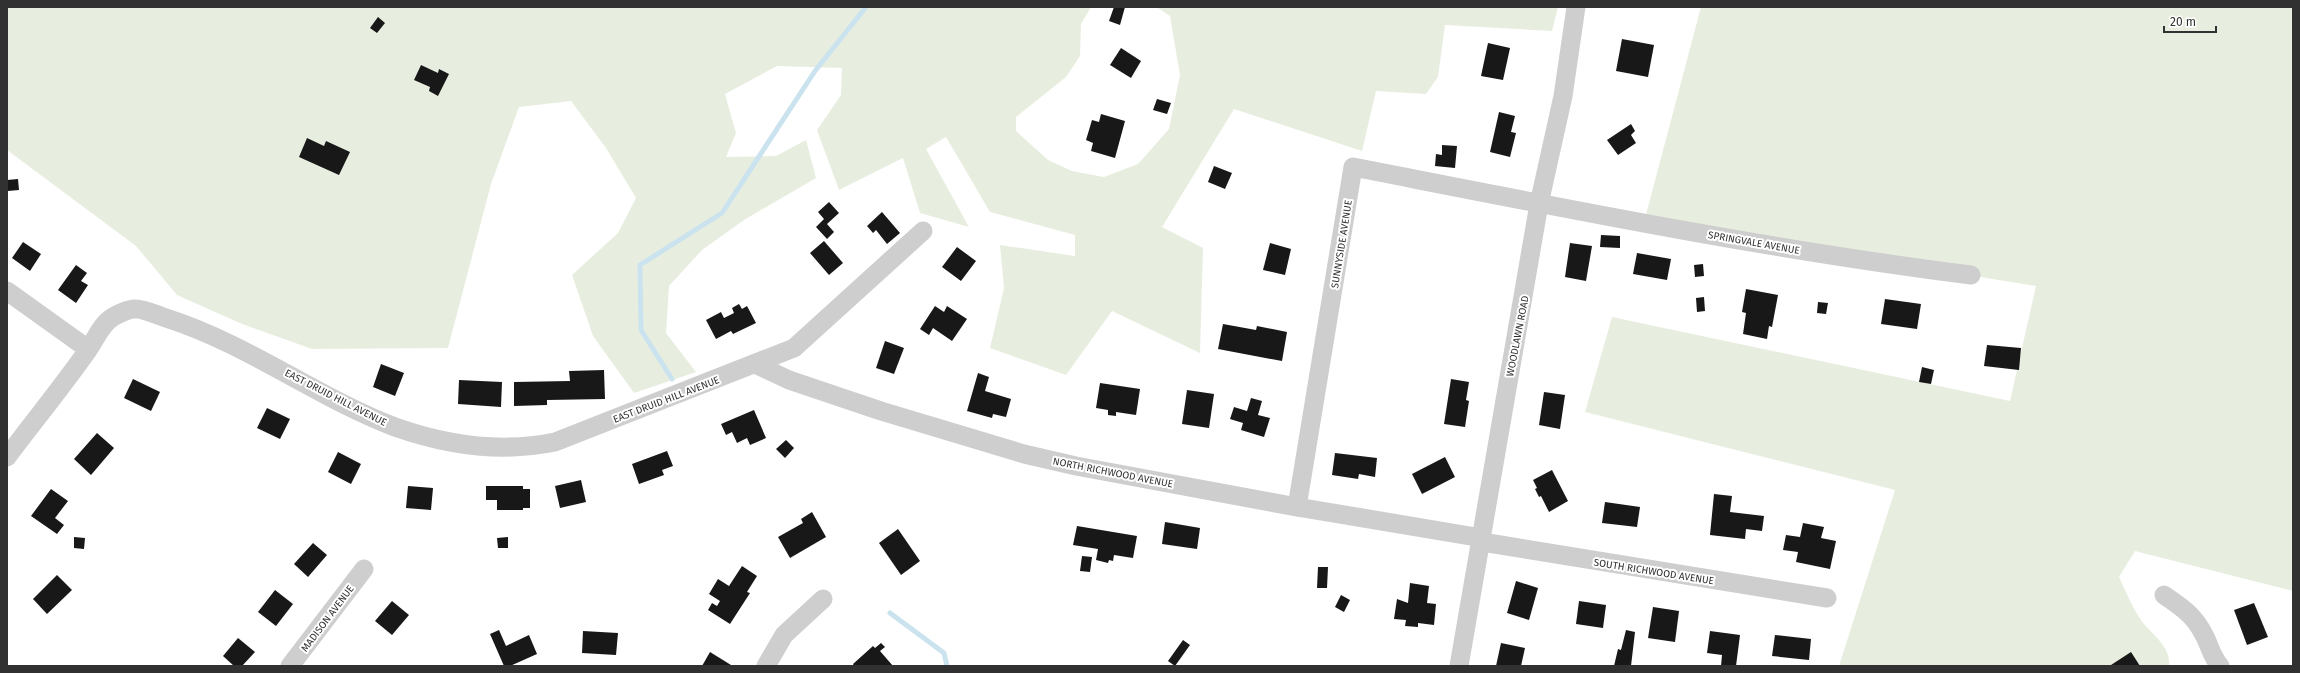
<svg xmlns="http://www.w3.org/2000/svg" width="2300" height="673" font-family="'Fira Sans',sans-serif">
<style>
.green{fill:#e8eedf}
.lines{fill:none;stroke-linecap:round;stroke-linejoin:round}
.stream{stroke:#cae3ee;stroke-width:5}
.building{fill:#181818}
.street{stroke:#cecece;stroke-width:19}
.labels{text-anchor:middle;stroke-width:4;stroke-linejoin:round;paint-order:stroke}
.street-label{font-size:10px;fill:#313131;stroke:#fff}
</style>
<rect width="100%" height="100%" fill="#fff"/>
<g class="green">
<polygon points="7,7 1091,7 1081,24 1080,56 1066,77 1016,117 1016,131 1048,160 1072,171 1104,177 1138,164 1169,129 1180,75 1170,16 1156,7 1558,7 1552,31 1445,25 1438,77 1426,94 1376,91 1362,151 1234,109 1162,227 1203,248 1200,353 1112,311 1066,375 990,348 1004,288 1000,245 1075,256 1075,235 990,212 946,137 926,149 969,227 920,213 903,158 839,190 817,130 841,95 842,68 777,66 725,94 736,133 726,157 776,156 806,140 816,178 744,220 702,250 669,286 666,333 696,372 634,393 593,336 572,275 618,233 636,198 606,148 571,101 519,107 491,184 448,348 312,349 242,324 177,295 136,246 7,150"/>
<path d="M1701,7H2293V591L2135,551L2119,577C2126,592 2133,609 2143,623C2154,636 2171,647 2169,666H1839L1895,490L1585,412L1612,317L2010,401L2036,286L1644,222Z"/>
</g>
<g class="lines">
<g class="stream">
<polyline points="672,379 641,330 640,265 722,213 815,71 866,7"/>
<polyline points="890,613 944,653 947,666"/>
</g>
</g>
<g class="building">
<polygon points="1114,7 1125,7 1120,25 1109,21"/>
<polygon points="378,17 385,23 377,33 370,28"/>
<polygon points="1622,39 1654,45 1648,77 1616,71"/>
<polygon points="1488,43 1510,48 1503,80 1481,76"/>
<polygon points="1121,48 1141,61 1131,78 1110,65"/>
<polygon points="421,65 438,73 439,69 449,74 438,96 429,91 430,87 414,80"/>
<polygon points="1157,99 1171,103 1167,114 1153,110"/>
<polygon points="1499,112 1515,116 1511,132 1516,133 1510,157 1490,152"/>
<polygon points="1101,114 1125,121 1115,158 1091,151 1093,143 1086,140 1092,120 1099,122"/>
<polygon points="1631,124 1635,131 1631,135 1636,143 1618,155 1607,140"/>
<polygon points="307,138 324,146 326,141 350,152 339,175 299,157"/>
<polygon points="1442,145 1457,146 1455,168 1435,166 1436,154 1442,155"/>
<polygon points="1214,166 1232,173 1225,189 1208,182"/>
<polygon points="18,179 19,190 8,191 7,180"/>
<polygon points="829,202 839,213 827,224 834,232 827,239 816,227 824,219 818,212"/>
<polygon points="882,212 900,233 887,244 876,230 873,233 867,226"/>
<polygon points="1601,235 1620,236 1620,248 1600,247"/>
<polygon points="824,241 843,263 829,275 810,253"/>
<polygon points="23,242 41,254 30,271 12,258"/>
<polygon points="1270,243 1291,249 1285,275 1263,270"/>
<polygon points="1570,243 1592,246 1586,281 1565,277"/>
<polygon points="957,247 976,261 961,281 942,267"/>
<polygon points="1637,253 1671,259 1667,280 1633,274"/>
<polygon points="1703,264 1704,276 1695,277 1694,265"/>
<polygon points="76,265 87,273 81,281 88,285 76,303 58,290"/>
<polygon points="1746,289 1778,295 1772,327 1769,326 1767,339 1743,334 1746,313 1742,312"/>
<polygon points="1704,297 1705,311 1697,312 1696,298"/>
<polygon points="1885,299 1921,304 1917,329 1881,324"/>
<polygon points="1818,302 1828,303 1826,314 1817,313"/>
<polygon points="739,304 742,309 747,306 756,323 733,334 731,331 716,339 706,320 721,312 724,318 734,313 732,308"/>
<polygon points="935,306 944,312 947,306 967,319 952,341 933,328 929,335 920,329"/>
<polygon points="1223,324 1256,330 1257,326 1287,332 1282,361 1218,349"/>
<polygon points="885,341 904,348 894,374 876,368"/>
<polygon points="1987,345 2021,348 2019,370 1984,366"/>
<polygon points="381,364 404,373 395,396 373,387"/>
<polygon points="1922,367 1934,370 1931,384 1919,382"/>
<polygon points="604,370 605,399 547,400 547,405 514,406 514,382 570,381 569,371"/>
<polygon points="978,373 989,377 985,391 1011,399 1006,417 993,414 992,418 967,411"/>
<polygon points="133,379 160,392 151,411 124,398"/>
<polygon points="1451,379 1469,382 1466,400 1469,401 1465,427 1444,424"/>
<polygon points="459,380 502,382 501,407 458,404"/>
<polygon points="1100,383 1140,389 1136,415 1116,412 1116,416 1108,415 1108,410 1096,408"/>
<polygon points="1187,390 1214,394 1209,428 1182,424"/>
<polygon points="1544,392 1565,395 1560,429 1539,425"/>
<polygon points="1251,398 1262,401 1258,415 1270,418 1264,437 1241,430 1243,423 1230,419 1234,407 1247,411"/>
<polygon points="267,408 290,419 280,439 257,428"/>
<polygon points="754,410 766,438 750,445 747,438 737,443 732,432 726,435 721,424"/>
<polygon points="97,433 114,448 91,475 74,459"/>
<polygon points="786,440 794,448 785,458 776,449"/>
<polygon points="667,451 673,466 662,470 664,475 639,484 632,464"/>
<polygon points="338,452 361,464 351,484 328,472"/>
<polygon points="1335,453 1377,458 1375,477 1359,474 1358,479 1332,475"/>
<polygon points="1445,457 1455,477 1422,494 1412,474"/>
<polygon points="1552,470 1568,501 1549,512 1541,496 1539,497 1535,489 1537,488 1533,480"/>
<polygon points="581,480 586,502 560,508 555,486"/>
<polygon points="408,486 433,488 431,510 406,508"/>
<polygon points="486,486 523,486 523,489 530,489 530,508 523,508 523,510 497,510 497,500 486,500"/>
<polygon points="51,489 68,501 55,518 64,525 57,534 31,516"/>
<polygon points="1714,494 1732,496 1730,512 1764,516 1762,531 1746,529 1745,539 1710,535"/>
<polygon points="1605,502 1640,507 1637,527 1602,523"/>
<polygon points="812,512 826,537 790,558 778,537 803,523 801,519"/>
<polygon points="1165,522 1200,528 1197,549 1162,544"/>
<polygon points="1803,523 1824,527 1821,538 1836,541 1830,569 1796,562 1798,552 1783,550 1786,535 1800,537"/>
<polygon points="1077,526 1137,536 1133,558 1114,555 1113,561 1109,560 1108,563 1096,560 1098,549 1073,545"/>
<polygon points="898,529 920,561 901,575 879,543"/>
<polygon points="74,537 85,538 84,549 74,548"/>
<polygon points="508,537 508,548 498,548 497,538"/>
<polygon points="313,543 327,555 308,577 294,564"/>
<polygon points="1082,556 1092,557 1090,572 1080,571"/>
<polygon points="742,566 757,576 747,592 750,593 730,624 708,610 712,603 717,606 720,601 709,594 718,579 729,586"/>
<polygon points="1318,567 1328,567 1327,588 1317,588"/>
<polygon points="57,575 72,590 47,614 33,599"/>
<polygon points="1516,581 1538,588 1529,620 1507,613"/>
<polygon points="1410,583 1429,586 1427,603 1436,604 1434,625 1418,623 1418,627 1405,626 1406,620 1394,619 1397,599 1408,603"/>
<polygon points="275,590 293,604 276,626 258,612"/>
<polygon points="1341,595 1350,600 1344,612 1335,607"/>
<polygon points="392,601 409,615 392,635 375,621"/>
<polygon points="1579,601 1606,605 1603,628 1576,624"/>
<polygon points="2254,603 2268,637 2247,645 2234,610"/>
<polygon points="1653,607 1679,611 1675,642 1648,638"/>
<polygon points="499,630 506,646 529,635 537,654 510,666 504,666 490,634"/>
<polygon points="1626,630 1635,632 1631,666 1614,666 1618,649 1621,650"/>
<polygon points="583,631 618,633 616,655 582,653"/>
<polygon points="1710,631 1740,635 1736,666 1721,666 1722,655 1707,653"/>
<polygon points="1775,635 1811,639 1809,660 1772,656"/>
<polygon points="238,638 255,652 242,666 234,666 223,656"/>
<polygon points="1183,640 1190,645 1175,666 1168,661"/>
<polygon points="881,643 885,647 880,651 893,666 854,666 853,664 873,646 875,648"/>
<polygon points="1501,643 1525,648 1521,666 1496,666"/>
<polygon points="710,652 731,665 731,666 702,666"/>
<polygon points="2131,652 2140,666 2112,666 2111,665"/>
</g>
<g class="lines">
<g class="street">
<polyline points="7,291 88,349"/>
<polyline points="755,364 789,380 881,411 1024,454 1076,466 1297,507 1482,538"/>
<path d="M7,457C34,421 62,387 88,350C96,339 101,324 113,317C118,314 129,309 134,309C143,308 157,315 166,318C248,344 316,397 395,427C446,445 502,453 555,442L794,348L923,231"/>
<path d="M1297,507L1353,167C1558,207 1764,249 1971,275"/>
<polyline points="1482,542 1827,598"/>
<path d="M2164,595C2181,607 2193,614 2203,633C2210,645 2211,656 2220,666"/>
<polyline points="290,666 364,569"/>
<polyline points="766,666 784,635 823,599"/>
<polyline points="1459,666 1539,204 1563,96 1576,7"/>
</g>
</g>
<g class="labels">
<g class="street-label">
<text transform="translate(1754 242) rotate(10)" y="4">SPRINGVALE AVENUE</text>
<text transform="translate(1341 244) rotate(-81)" y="4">SUNNYSIDE AVENUE</text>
<text transform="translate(1517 336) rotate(-79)" y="4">WOODLAWN ROAD</text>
<text transform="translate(336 397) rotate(27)" y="4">EAST DRUID HILL AVENUE</text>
<text transform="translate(666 399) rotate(-21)" y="4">EAST DRUID HILL AVENUE</text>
<text transform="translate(1113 472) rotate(11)" y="4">NORTH RICHWOOD AVENUE</text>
<text transform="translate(1654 571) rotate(9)" y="4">SOUTH RICHWOOD AVENUE</text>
<text transform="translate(327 618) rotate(-53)" y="4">MADISON AVENUE</text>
</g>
</g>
<rect width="2300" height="673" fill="none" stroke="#313131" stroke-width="16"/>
<path d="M2164 26v6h52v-6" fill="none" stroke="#313131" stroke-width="2"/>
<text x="2170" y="26" font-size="12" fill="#313131" stroke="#ffffff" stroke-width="3" paint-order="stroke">20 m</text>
</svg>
